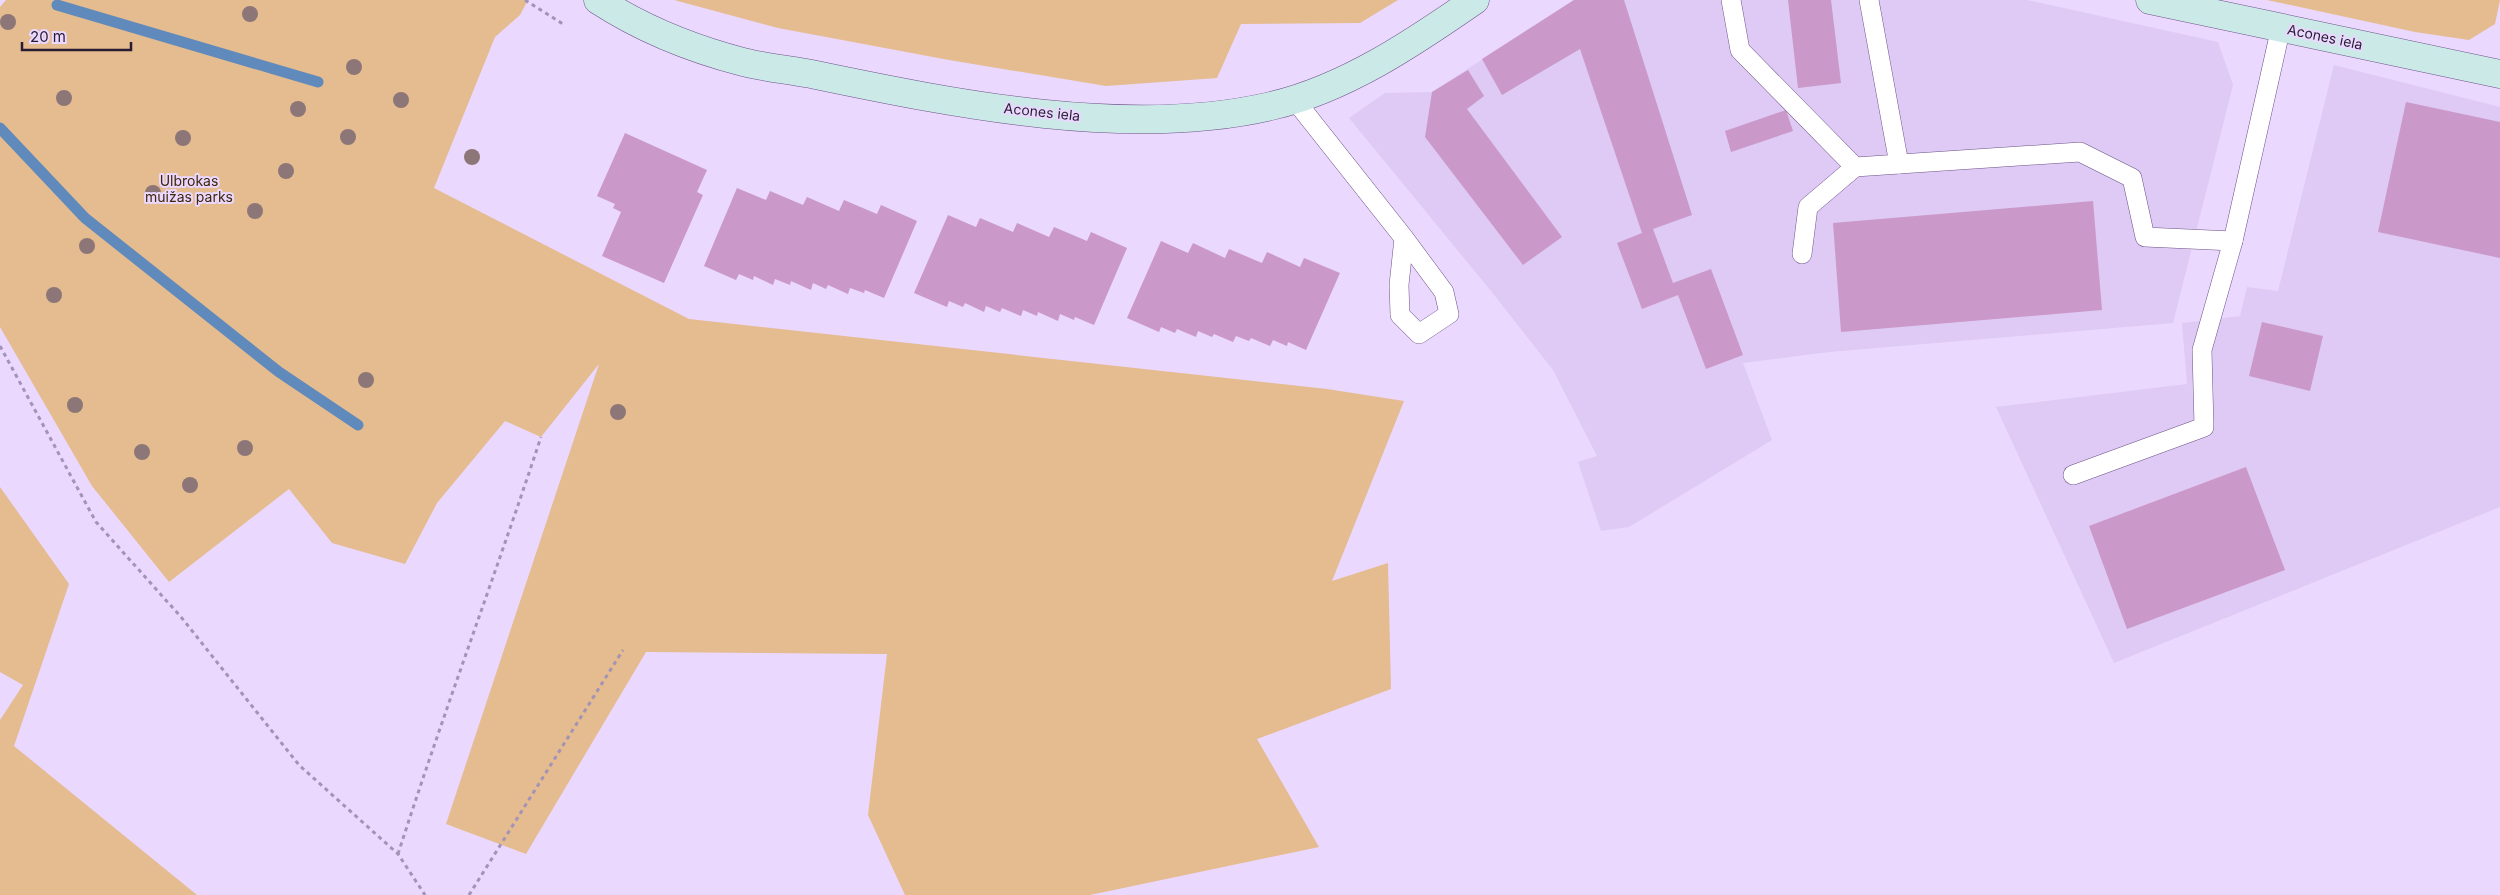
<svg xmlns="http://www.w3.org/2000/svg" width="2500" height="895" font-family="Inter,sans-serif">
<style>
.built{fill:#decaf4}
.green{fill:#e5bb90}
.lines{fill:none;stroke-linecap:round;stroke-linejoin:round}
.stream{stroke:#5f8abb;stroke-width:11}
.building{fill:#ca98c9}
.lane-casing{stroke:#6e5288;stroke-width:20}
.secondary-casing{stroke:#6e5288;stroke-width:29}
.path{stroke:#a393b4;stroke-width:3;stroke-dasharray:4 4;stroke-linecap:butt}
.lane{stroke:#fff;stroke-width:19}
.secondary{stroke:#cae9e7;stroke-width:28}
.tree{fill:#8c7677}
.labels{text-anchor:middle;stroke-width:4;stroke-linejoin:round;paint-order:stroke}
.street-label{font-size:14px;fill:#281c33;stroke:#ead8fe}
.park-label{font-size:14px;fill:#3f2609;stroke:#ead8fe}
</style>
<rect width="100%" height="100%" fill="#ead8fe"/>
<g class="built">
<polygon points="1574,0 2027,0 2218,42 2233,85 2173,323 1829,352 1743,363 1772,440 1629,527 1601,531 1578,462 1597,456 1553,370 1491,291 1349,118 1385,93 1432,92"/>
<polygon points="2334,65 2500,107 2500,507 2114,663 1996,407 2187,384 2182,323 2240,316 2247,287 2278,291"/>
</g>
<g class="green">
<polygon points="6,0 528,0 520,15 495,37 434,188 689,319 1327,389 1404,401 1332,581 1388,563 1391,689 1257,739 1319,847 1090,895 905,895 868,815 887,654 646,652 526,854 446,824 599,364 541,437 505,421 437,503 405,564 332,543 289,489 169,582 92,486 0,327 0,7"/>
<polygon points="674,0 1398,0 1360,23 1241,24 1217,78 1106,86 949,60 778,28"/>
<polygon points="2267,0 2500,0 2495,24 2469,40 2415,32"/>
<polygon points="0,487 69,584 14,746 197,895 0,895 0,720 23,685 0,672"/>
</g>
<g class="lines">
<g class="stream">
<polyline points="57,5 318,82"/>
<polyline points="0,128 85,218 279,372 358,425"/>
</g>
</g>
<g class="building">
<polygon points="1574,0 1624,0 1692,215 1653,229 1673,283 1711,269 1743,355 1706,369 1678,295 1642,309 1617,243 1642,233 1580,49 1502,95 1482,59"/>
<polygon points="1788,0 1831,0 1841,83 1798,88"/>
<polygon points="1468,70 1484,96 1467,109 1562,237 1523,265 1425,137 1432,92"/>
<polygon points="2406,102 2500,122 2500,258 2378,232"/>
<polygon points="1786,110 1793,131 1731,152 1725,131"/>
<polygon points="625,133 707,170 697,192 703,195 664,283 602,256 621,212 613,208 615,204 597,196"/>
<polygon points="737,188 766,200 770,191 803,205 807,197 839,211 844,200 877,214 881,205 917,221 884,298 865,290 864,293 850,288 848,294 828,285 826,289 813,283 811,290 791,281 790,285 775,279 773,285 754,276 753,280 739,274 736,280 704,266"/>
<polygon points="2093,201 2102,310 1841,332 1833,223"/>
<polygon points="948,215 976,227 980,218 1013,232 1017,223 1049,237 1054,227 1087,241 1091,232 1127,248 1094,325 1075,317 1074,320 1060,314 1058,321 1038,312 1037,316 1023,310 1021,316 1002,308 1000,312 986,306 984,312 965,303 963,307 949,301 947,307 914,293"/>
<polygon points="1161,241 1188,253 1193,243 1225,258 1229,249 1262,263 1267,252 1300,267 1304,258 1340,273 1306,350 1288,342 1287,346 1273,340 1270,346 1251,338 1249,341 1236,336 1233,342 1214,334 1212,337 1198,331 1196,337 1177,329 1175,333 1161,327 1159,332 1127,318"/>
<polygon points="2262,322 2323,336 2310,391 2249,376"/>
<polygon points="2246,467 2285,570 2127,629 2089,526"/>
</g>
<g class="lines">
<g class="lane-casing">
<g id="lane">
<polyline points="1731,0 1740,50 1855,167 2080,152 2132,178 2145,237 2233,241"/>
<polyline points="1869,0 1899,164"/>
<polyline points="1294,99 1404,238 1444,292 1449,314 1419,334 1400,315 1399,285 1404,238"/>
<polyline points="1802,254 1808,207 1855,167"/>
<polyline points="2073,475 2204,427 2202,350 2233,241 2281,27"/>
</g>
</g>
<g class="secondary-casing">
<g id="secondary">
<path d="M598,0C641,28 693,49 743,62C767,68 792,70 816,75C955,104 1130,139 1271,106C1345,89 1413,43 1475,0"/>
<polyline points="2150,0 2500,74"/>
</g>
</g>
<g class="path">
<polyline points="525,0 563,24"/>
<polyline points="0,346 96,522 181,617 299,765 398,854 425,895"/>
<path d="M398,854C443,714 495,576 541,437"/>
<polyline points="469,895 623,650"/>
</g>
<use href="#lane" class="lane"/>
<use href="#secondary" class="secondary"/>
</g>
<g class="tree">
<circle cx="250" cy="14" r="8"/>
<circle cx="8" cy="22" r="8"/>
<circle cx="354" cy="67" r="8"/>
<circle cx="64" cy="98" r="8"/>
<circle cx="401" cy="100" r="8"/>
<circle cx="298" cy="109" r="8"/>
<circle cx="348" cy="137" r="8"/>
<circle cx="183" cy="138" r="8"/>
<circle cx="472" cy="157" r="8"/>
<circle cx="286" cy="171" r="8"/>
<circle cx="153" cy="193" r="8"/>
<circle cx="255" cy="211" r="8"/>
<circle cx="87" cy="246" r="8"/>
<circle cx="54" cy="295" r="8"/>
<circle cx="366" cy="380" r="8"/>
<circle cx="75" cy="405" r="8"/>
<circle cx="618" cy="412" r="8"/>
<circle cx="245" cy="448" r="8"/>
<circle cx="142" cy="452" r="8"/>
<circle cx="190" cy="485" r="8"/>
</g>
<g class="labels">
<g class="street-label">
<text transform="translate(2325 37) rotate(12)" y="5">Acones iela</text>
<text transform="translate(1042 112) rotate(6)" y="5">Acones iela</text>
</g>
<g class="park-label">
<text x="189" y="186">Ulbrokas<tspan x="189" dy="16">muižas parks</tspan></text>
</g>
</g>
<path d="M22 42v8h109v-8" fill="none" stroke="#281c33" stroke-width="2.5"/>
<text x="30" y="42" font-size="15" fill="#281c33" stroke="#ead8fe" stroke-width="4" paint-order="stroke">20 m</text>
</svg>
